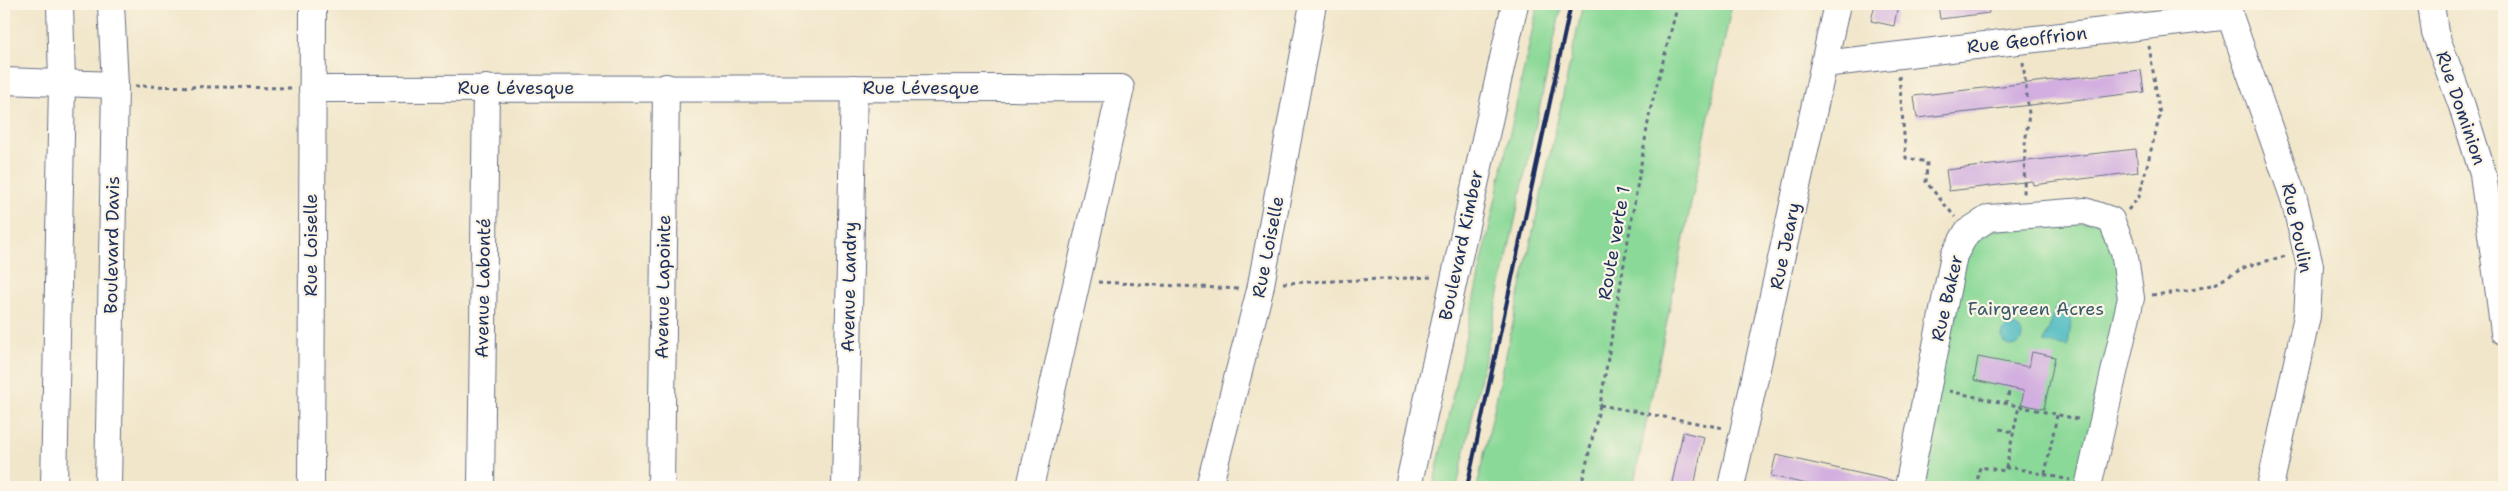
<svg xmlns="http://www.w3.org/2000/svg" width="2508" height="491" font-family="'Shantell Sans',sans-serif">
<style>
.green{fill:#8bd998;stroke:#53847b}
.water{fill:#4ab9c1;stroke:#327490}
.building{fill:#d2afe0}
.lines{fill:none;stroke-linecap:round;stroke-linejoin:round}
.minor-casing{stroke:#666f84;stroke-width:28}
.path{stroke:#666f84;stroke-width:3;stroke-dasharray:4 4;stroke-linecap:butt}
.minor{stroke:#fff;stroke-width:26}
.rail{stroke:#1b2f5e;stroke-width:4}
.labels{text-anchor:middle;stroke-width:4.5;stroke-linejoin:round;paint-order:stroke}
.street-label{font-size:18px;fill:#1b2f5e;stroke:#fcf5e5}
.park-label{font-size:18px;fill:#375a6c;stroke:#fcf5e5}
</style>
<rect width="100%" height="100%" fill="#fcf5e5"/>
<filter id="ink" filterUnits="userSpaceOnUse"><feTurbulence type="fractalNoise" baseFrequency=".02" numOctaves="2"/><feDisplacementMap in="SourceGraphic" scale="10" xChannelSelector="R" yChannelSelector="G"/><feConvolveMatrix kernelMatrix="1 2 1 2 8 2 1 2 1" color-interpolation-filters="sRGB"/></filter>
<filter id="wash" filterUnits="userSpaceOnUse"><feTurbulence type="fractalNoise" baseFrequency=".0096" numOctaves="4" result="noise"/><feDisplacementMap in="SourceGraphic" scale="20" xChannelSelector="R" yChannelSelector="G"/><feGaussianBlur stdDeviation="1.12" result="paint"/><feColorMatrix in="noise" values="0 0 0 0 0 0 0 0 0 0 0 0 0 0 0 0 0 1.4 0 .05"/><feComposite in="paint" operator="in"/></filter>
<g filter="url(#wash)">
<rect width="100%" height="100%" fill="#f1e6ca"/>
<g class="green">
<polygon points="1538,4 1562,4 1457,487 1433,487"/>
<polygon points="1583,4 1732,4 1633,487 1477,487"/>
<polygon points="2111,220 2131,298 2088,487 1908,487 1967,232"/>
</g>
<g class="water">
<polygon points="2058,304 2073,307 2068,347 2044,342"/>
<circle cx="2012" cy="336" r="10"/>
</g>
<g id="blocks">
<g class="building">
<polygon points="1875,4 1898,4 1894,26 1871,21"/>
<polygon points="1938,4 1988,4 1989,13 1940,19"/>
<polygon points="2141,70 2144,92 1917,118 1914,96"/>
<polygon points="2136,149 2138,172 2033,185 2032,181 1949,191 1946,170"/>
<polygon points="2032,352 2055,357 2044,409 2021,404 2024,391 1974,380 1978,357 2029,367"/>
<polygon points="1683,432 1704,437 1694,487 1671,487"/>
<polygon points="1776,455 1894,481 1893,487 1820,487 1771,476"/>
</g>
</g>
</g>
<g filter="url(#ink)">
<use href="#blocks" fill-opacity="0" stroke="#666f84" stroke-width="1"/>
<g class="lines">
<g class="minor-casing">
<g id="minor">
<polyline points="2229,4 2230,16 2294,199 2310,266 2307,316 2270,487"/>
<polyline points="2431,4 2435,33 2462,106 2483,174 2504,332"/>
<polyline points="1824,64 2230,16"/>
<polyline points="4,81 115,85"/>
<polyline points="312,89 1121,88 1030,487"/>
<polyline points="54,487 62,84 60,4"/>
<polyline points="108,487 115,85 111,4"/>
<polyline points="311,487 313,4"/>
<polyline points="481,487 486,88"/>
<polyline points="661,487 666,87"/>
<polyline points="845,487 854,88"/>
<polyline points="1209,487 1260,290 1313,4"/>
<polyline points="1408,487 1515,4"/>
<polyline points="1731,487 1837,4"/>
<polyline points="1908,487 1954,255 1967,232 1989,218 2085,211 2111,220 2124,251 2131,298 2088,487"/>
</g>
</g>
<g class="path">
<polyline points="2023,62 2029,114 2025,144 2024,195"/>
<polyline points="1899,76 1906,158 1927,162 1926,182 1955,217"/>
<polyline points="135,86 292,88"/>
<polyline points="2128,210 2139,197 2160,115 2149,46"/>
<polyline points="1098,282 1239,289"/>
<polyline points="1283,283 1434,277"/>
<polyline points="2152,295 2188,291 2215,284 2247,266 2286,256"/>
<polyline points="1949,391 2082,420"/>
<polyline points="2006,404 2010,388"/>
<polyline points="1600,405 1724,428"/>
<polyline points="2000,429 2013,432"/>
<polyline points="2006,468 2019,406"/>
<polyline points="2045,474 2057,415"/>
<polyline points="1581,487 1600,405 1650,111 1678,4"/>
<polyline points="1976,487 1980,467 2005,471 2006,468 2014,468 2070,480"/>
</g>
<use href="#minor" class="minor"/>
<polyline class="rail" points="1467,487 1571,4"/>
</g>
</g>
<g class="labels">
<g class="street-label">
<text transform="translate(2027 40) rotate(-7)" y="6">Rue Geoffrion</text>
<text x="516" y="94">Rue Lévesque</text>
<text x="921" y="94">Rue Lévesque</text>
<text transform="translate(2461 108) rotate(71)" y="6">Rue Dominion</text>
<text transform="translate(2297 228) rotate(78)" y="6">Rue Poulin</text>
<text transform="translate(1614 243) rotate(-80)" y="6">Route verte 1</text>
<text transform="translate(112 245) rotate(-89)" y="6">Boulevard Davis</text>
<text transform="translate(311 245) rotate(-90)" y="6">Rue Loiselle</text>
<text transform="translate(1461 245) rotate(-78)" y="6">Boulevard Kimber</text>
<text transform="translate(1785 246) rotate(-78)" y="6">Rue Jeary</text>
<text transform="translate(1268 247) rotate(-79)" y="6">Rue Loiselle</text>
<text transform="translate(663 287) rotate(-89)" y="6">Avenue Lapointe</text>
<text transform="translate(849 287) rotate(-89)" y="6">Avenue Landry</text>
<text transform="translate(483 288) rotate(-89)" y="6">Avenue Labonté</text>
<text transform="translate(1947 298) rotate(-77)" y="6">Rue Baker</text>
</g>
<g class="park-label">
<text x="2036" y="315">Fairgreen Acres</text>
</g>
</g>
<rect width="2508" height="491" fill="none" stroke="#fcf5e5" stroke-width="20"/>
</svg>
